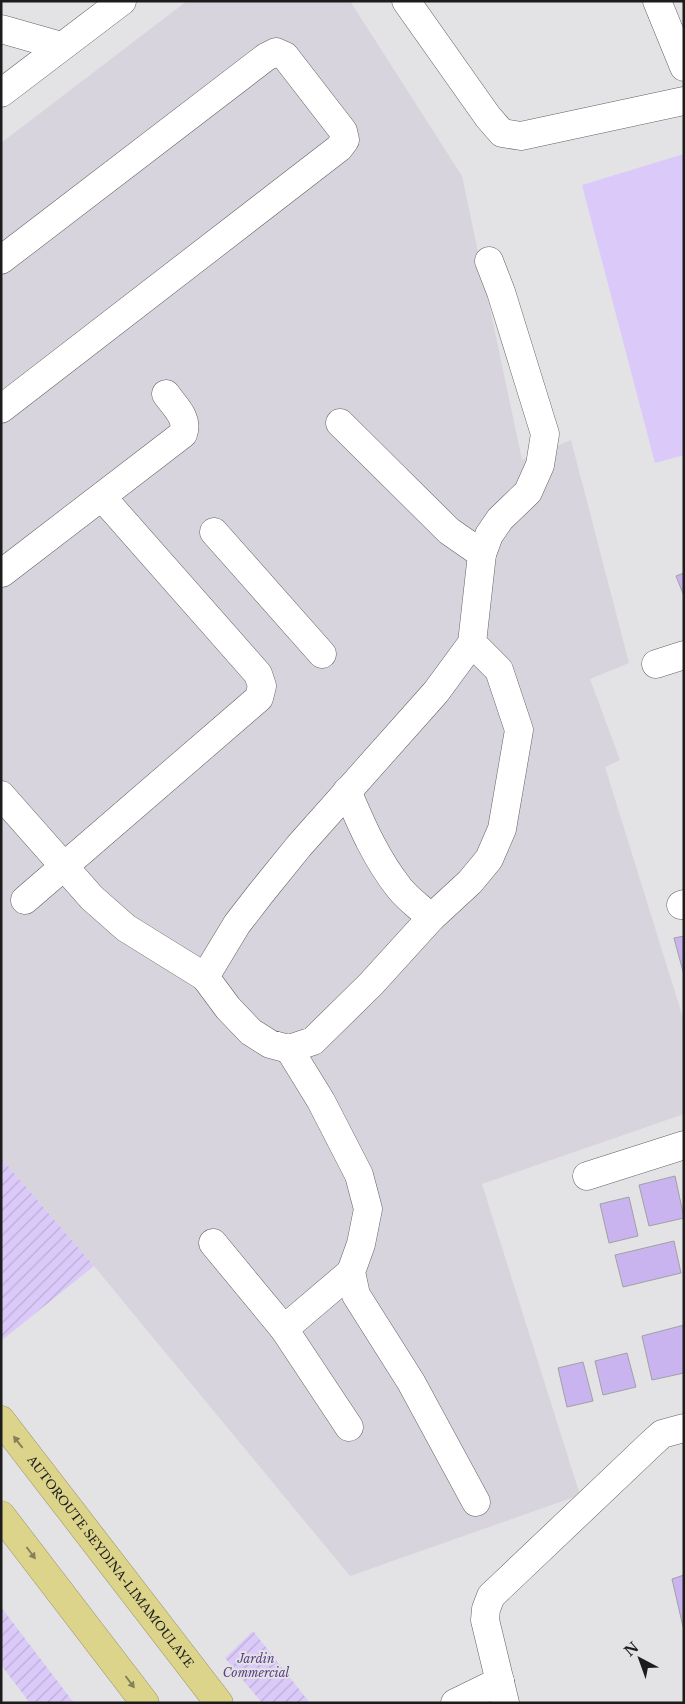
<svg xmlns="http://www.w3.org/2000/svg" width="685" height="1704" font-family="'Libre Baskerville',serif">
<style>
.built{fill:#d8d4de}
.garden{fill:url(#garden-furrows)}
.pitch{fill:#dbcaf9}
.building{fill:#cab4ef;stroke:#a1a1a3}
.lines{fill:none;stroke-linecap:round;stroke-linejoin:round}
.minor-casing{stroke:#626163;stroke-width:29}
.highway-casing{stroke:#999464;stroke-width:29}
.minor{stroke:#fff;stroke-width:28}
.highway{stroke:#ddd48b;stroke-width:28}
.oneway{fill:#86815a}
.labels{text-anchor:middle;stroke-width:4;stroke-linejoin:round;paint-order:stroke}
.street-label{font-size:12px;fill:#1c1c1d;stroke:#e3e2e5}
.park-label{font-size:12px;font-style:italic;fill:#5d3f86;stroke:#e3e2e5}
</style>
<defs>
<pattern id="garden-furrows" width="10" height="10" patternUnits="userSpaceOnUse" patternTransform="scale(1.25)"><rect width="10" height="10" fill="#dbcaf9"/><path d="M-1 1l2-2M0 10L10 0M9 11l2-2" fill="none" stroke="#bbadd5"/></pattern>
</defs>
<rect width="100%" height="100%" fill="#e3e2e5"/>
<polygon class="built" points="187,1 350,1 462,176 522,460 571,440 629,663 590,679 620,760 605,767 684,1021 684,1114 482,1184 580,1495 350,1576 94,1266 1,1158 1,143"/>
<g class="garden">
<polygon points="1,1158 94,1266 1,1341"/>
<polygon points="1,1607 74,1703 30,1703 1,1665"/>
<polygon points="253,1631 310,1703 262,1703 225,1658"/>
</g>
<polygon class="pitch" points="684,154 684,455 655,463 582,185"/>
<g class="building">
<polygon points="684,573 684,596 676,576"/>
<polygon points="684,936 684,975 674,938"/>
<polygon points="675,1176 684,1218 649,1226 639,1185"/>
<polygon points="629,1197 638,1236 609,1243 600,1204"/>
<polygon points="674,1241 681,1273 623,1287 615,1255"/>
<polygon points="684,1325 684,1373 652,1380 642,1336"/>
<polygon points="627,1353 636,1387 603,1395 595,1361"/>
<polygon points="583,1362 593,1401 567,1407 558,1368"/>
<polygon points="684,1575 684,1631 672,1579"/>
</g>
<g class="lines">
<g class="minor-casing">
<g id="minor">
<polyline points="406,1 488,117 502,133 521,136 684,101"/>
<polyline points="657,1 684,67"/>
<polyline points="1,29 61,46"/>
<polyline points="1,93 122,1"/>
<polyline points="1,260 266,57 276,52 285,56 343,131 345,140 339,148 1,409"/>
<polyline points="340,423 449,531 482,554"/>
<polyline points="214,532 322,654"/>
<path d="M2,573L183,434C189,418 175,407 166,394"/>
<polyline points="472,643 499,670 519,730 502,829 489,859 470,882 431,918 371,984 313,1041 289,1049 270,1044 251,1032 228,1008 205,977 237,924 261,893 299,846 436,692 472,643 482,554 489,535 500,519 528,492 540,465 545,434 501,292 489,261"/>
<polyline points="656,664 684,655"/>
<path d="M347,791C362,826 376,859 400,889C409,900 421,908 431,918"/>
<polyline points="1,795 92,898 126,928 205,977"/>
<polyline points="25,900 259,698 262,686 258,674 102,497"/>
<polyline points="681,905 684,904"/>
<polyline points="289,1049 321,1101 359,1175 368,1209 361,1244 351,1272 356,1295 411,1382 476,1502"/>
<polyline points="587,1176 684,1145"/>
<polyline points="213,1243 284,1329 349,1427"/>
<polyline points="284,1329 351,1272"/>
<polyline points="455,1703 500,1681"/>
<polyline points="505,1703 485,1620 486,1609 491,1596 651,1444 662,1434 684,1428"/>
</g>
</g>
<g class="highway-casing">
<g id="highway">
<path id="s1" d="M1,1420L219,1703"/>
<polyline points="1,1515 145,1703"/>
</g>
</g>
<use href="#minor" class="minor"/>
<use href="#highway" class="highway"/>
</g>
<defs><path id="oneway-solid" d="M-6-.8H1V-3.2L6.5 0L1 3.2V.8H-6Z" transform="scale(1.25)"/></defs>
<g class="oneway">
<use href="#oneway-solid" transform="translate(18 1442) rotate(-128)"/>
<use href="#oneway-solid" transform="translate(31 1553) rotate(53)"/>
<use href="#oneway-solid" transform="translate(130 1682) rotate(53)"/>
</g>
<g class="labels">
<g class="street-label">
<text dy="4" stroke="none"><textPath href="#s1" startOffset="179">AUTOROUTE SEYDINA-LIMAMOULAYE</textPath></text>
</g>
<g class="park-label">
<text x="256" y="1663">Jardin<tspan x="256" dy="14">Commercial</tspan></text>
</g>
</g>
<rect width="685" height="1704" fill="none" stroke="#1c1c1d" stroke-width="5"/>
<g transform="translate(640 1659) rotate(319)" stroke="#e3e2e5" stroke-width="4" paint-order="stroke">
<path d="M0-4L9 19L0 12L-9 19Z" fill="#1c1c1d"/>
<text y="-8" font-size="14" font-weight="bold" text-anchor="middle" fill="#1c1c1d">N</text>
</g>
</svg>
